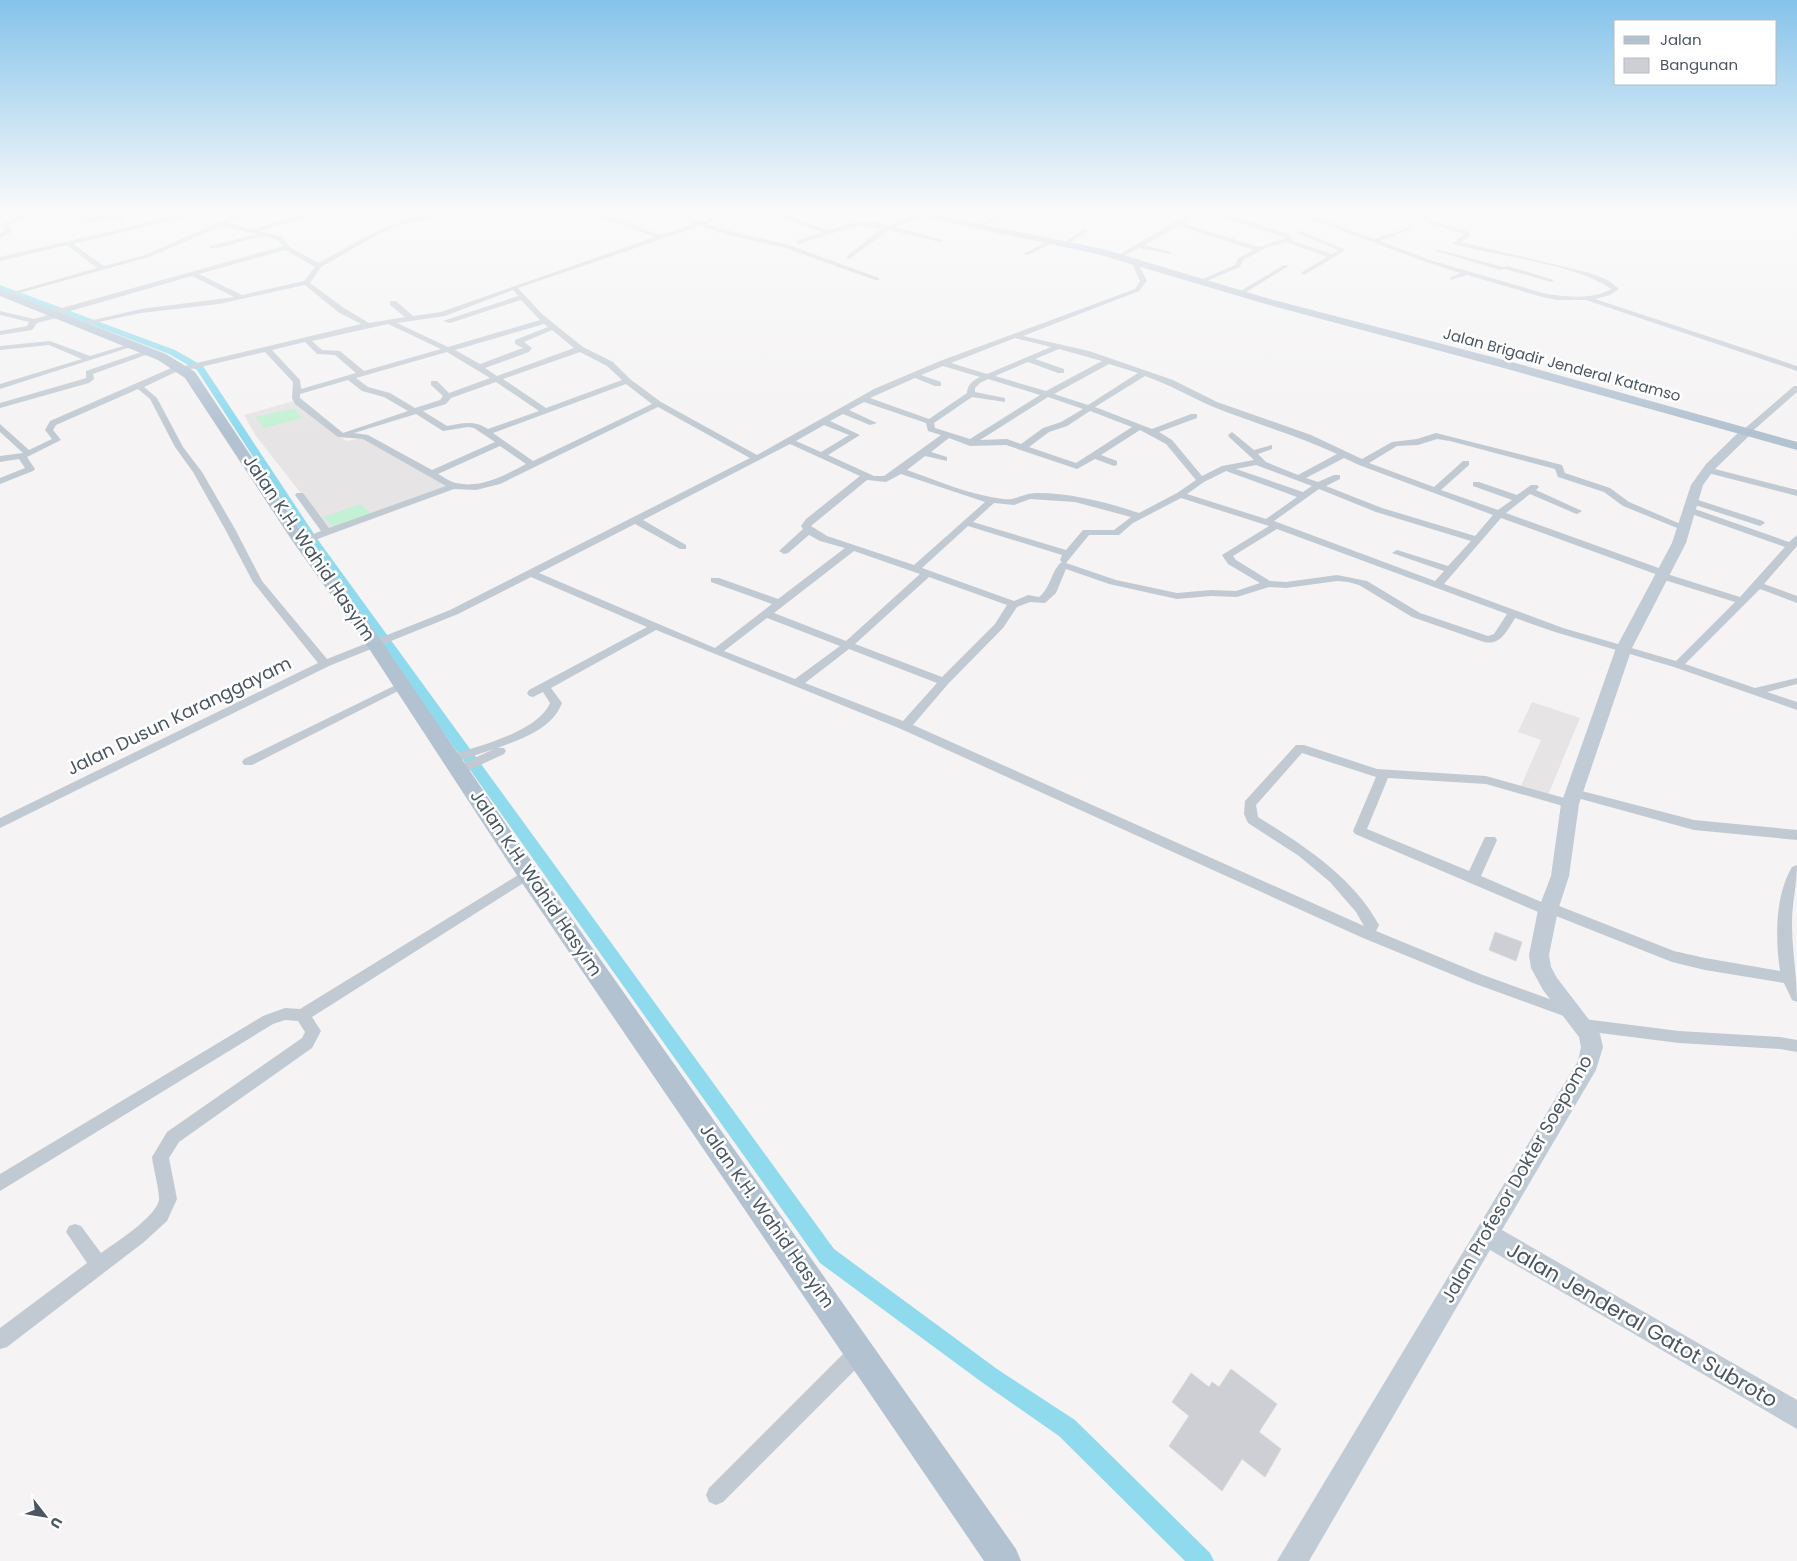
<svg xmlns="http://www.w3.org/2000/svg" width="1797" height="1561" font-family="Poppins,sans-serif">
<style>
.education{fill:#e6e4e5}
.green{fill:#c3f1d5}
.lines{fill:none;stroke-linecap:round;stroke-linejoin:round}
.canal{fill:#90daee;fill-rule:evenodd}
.building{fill:#cdcfd5;stroke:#d7d9de}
.minor{fill:#c1cad2;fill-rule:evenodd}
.secondary{fill:#c1cbd6;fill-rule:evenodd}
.primary{fill:#b3c2d1;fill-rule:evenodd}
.labels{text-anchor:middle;stroke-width:5;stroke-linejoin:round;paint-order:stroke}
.far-street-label{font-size:15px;fill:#4a5661;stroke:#fff}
.street-label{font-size:18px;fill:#4a5661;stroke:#fff}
.near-street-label{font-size:21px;fill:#4a5661;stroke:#fff}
</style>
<rect width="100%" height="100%" fill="#f5f3f3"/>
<g class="education">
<polygon points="293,401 346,441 364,438 449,486 329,529 256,436 244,415"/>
<polygon points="1532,702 1580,718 1548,795 1521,786 1541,740 1518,732"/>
</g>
<g class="green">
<polygon points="294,408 302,418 264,428 256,417"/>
<polygon points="361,504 371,514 333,527 323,517"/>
</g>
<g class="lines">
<polygon class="canal" points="0,285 175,350 203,366 318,540 834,1249 997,1369 1075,1420 1210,1553 1214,1561 1185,1561 1059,1436 983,1383 820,1263 309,543 197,370 169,354 0,290"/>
</g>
<g class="building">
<polygon points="1495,932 1522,942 1516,961 1489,950"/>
<polygon points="1231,1369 1277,1404 1259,1432 1281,1449 1265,1477 1242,1459 1222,1491 1169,1446 1189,1416 1172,1402 1191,1373 1209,1387 1212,1382 1219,1387"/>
</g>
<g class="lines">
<g class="minor">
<polygon points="30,212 39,212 9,225 12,232 0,238 0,234 5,231 2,226 4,223"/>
<polygon points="60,212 70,212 89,218 134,212 122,216 125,219 122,221 116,218 89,222"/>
<path d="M194,212H206L73,244L104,266L145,255L243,212H252L228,223L252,229L318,212H329L260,231L281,236L291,248L319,263C368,235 404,212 463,212L412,222L382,232L321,267L310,283L344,308L369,323L405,317L390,305V301H396L413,316L441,312L655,237L586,212H596L661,235L694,223L664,212C677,212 686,219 699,221C708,222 725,212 737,212L706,223L733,232L786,244L879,278V280H875L782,247L729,235L700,226L518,288L542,314L568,335L583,347L613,362L630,379L661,402L757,455L874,389L940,361L1135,289L1140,281L1131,261L1134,259L1137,261L1147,281L1139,291L1023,336L1089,351L1173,380L1217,402L1311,435L1362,459L1392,442L1417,439L1436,433L1562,465L1565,473L1610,488L1629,502L1690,528L1688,530H1682L1623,506L1604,492L1558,477L1555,469L1450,441L1437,439L1418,445L1397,446L1369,463L1434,487L1463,461H1469V465L1441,490L1498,510L1512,500L1473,486V482H1479L1517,495L1531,485H1537L1539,487L1536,490L1582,511L1577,514L1574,513L1530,494L1506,513L1667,571V574L1740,597L1785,547L1686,512V508H1692L1789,542L1797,535V546L1764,584L1797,596V603L1760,589L1685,664L1755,688L1797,678V684L1767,692L1797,702V710L1674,667L1555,632L1515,618C1508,629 1501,646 1484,642L1412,617L1359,585L1348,582L1337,581L1286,588L1269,587L1237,597L1211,596L1177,599L1109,584L1066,569L1056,593L1045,603L1030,602L1017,607L1003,628L948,684L913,725L1364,926L1356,912L1330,882L1299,856L1248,823L1244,814L1245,801L1296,745H1304L1377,769L1486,776L1575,801L1576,804L1570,808L1486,784L1388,778L1367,829L1469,871L1485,837H1495L1497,840L1481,876L1546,904H1554L1674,951L1705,958L1780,971C1775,937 1775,896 1792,867L1797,865C1797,885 1792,903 1792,923C1792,951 1797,975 1797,1002L1792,1000L1784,983L1705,970L1672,962L1551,914H1543L1355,834L1353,831L1376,777L1302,753L1256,805L1258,817C1304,846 1352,876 1379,925L1376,931L1483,975L1577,1009L1580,1013L1577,1017L1572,1019L1473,983L1363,938L901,729L656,630L551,688L562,703C552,729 523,738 498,748H504L506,751L504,754L463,773H455L453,770L455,767L494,749L452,763L448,762L446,759L448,756C476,747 538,732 550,703L543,692L533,697L529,696L527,693L529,690L647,627L531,577L458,614L329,666L0,828V818L318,663L253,582L225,529L193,472L175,447L150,399L138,389L56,425L53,430L61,440L27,457L35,469L33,471L0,484V478L25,468L19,459L0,462V456L23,453L0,432V424L29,450L52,439L45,430L50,421L178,365L184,366L361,324L338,312L305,285L219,304L141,313L80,326L76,324L141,309L234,297L192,276L60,314V317L37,323L32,330L0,335V331L27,326L29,322L0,315V311L34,319L51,314V311L284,246C264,224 235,250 210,248V246L257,234L222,226L149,257L9,296L3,295L97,268L67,245L0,261V257ZM285,250L315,267L304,281L242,295L199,274ZM513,290L518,296L443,321L450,323L521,300L540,320L448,347L397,323L445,316ZM388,324L441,349L364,371L340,351L322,350L312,341ZM544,324L548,327L515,340V344L523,348L480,364L455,350ZM552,330L574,348L497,376L485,368L529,352L532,348L524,342ZM1015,338L1051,347L987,374L951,363ZM305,342L317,354L335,355L356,373L301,389L300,380L272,350ZM1059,349L1102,361L1046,391L995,376L1028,362L1058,373H1064V369L1035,359ZM265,352L293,382L292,398L295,404L338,437L363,439L446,486L329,528L303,493H297L295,495L321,531L298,540L296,542L301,545L454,489L476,490L500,484L658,407L750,458L450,610L327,659L262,581L235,529L202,472L183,447L157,398L144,387L180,370L183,371ZM447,352L490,378L449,393L437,381H431V385L443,396L440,400L415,408L390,393L368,387L356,378ZM580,352L607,366L622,380L546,408L503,379ZM1109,364L1138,373L1088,405L1054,394ZM943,366L980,377C973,380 967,385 967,393L929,419L870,398L915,378L935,386H941V382L921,375ZM1145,376C1168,384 1189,396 1211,406C1253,423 1296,435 1337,454L1298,475L1266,462L1258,454L1272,449V445L1254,450L1232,432L1228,435L1229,437L1254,460L1222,466L1202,476L1172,440L1159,432L1197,418V414H1191L1152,429L1095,407ZM988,379L1040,395L970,439L935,428L934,423L972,397L1005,402V398L975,392V388L980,383ZM348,380L362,391L384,397L408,411L343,433L300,398V394ZM496,382L539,411L488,429C474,420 463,423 447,426L423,411L446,404L451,398ZM626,384L652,404L533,461L493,433ZM1048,397L1083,409L1061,422L1043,428L1021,444L1007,439L980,440ZM864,402L926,423L928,431L941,435L884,476H874L828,455L860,435L830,421L843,414L870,425L877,423L849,410ZM1090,411L1132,427L1076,463L1029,447L1049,432L1067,426ZM416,414L443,431L468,427L474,428L495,442L432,470L368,435L354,433ZM824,425L849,435L821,452L796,441ZM1140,430L1166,444L1196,480L1177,493L1139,513C1106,502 1071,493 1036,493C1024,493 1015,501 1003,499C970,495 938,481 907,470L925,456L947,461V457L931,452L949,438L970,446L1006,445L1077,469L1095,459L1114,466L1117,465V461L1101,455ZM790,444L860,476L806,519L801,526L803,529L779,551L784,554L788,553L809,535L820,541L845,548L778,599L719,578H711V582L772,604L715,648L539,573L635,524L680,549H686V545L643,520ZM500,446L526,464C505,475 481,489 456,483C450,482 444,477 438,474ZM1344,458L1359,465L1493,515L1475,536L1382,508L1326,486L1340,479V475H1334L1318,482L1306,478ZM1256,465L1312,486L1303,492L1236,469ZM1226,471L1297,497L1266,519L1187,494L1204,482ZM901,474L985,502L914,565L827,536L811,526L867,480L886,482ZM1319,489L1376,512L1471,541L1448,566L1397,550L1392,553L1444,571L1435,581L1274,521ZM1181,498L1269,526L1222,555L1228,564L1260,583L1236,591L1211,590L1177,593L1116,580L1066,563L1089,535H1119L1133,523ZM1030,499L1075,502L1131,517L1114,530H1083L1066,550L973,522L994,503L1014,505ZM1501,518L1658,575V578L1735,602L1676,661L1563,628L1444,584ZM968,526L1062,555L1060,560L1062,562C1052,568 1051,588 1039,597L1028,595L1014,601L922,568ZM1277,529L1507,614L1494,634L1488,636L1420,613L1367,581L1337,575L1286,582L1270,581L1236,560L1233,556ZM854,551L920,574L846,641L774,613ZM929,577L1007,605L995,624L942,677L855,644ZM767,618L840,646L795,679L724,651ZM849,649L937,683L903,721L805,683Z"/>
<polygon points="765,212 775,212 828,230 857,222 873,222 888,226 920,213 922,216 895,227 943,240 940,242 889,230 849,259 847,258 847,256 882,228 857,226 798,244 796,241 822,232"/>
<polygon points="1006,212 1015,212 980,227 975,226"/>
<polygon points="1194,212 1202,212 1183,223 1259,247 1286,238 1206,212 1217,212 1286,233 1291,236 1293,241 1332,254 1338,250 1295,232 1300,231 1346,250 1304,275 1301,273 1302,272 1327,257 1287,242 1270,246 1243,260 1240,267 1202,283 1200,282 1200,280 1235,265 1238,258 1254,250 1179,226 1144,245 1171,252 1171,254 1139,248 1122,257 1117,256 1174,222"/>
<path d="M1277,212H1289L1328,222L1374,239L1411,227V229L1380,241L1430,260L1543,293C1563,297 1593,300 1611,289C1575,263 1498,257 1454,244V242L1464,234L1417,219L1430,212H1439L1426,219L1470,232L1469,237L1461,242L1590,273L1608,280L1619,289L1610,295L1595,299L1797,366V371L1586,300H1557L1542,297L1467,275L1450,280V278L1460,273L1426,262L1324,224Z"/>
<polygon points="1401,212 1412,212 1418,215 1415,217"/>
<polygon points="1086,228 1088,231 1068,244 1063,243"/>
<polygon points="1051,240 1056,241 1028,255 1023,254"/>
<polygon points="1436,249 1503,267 1508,266 1554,280 1551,282 1505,269 1500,270 1436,251"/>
<polygon points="1284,265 1289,266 1243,294 1237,293"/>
<polygon points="50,341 90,356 133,343 137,345 0,389 0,384 82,359 49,345 0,350 0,346"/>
<polygon points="147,350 154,352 93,374 94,379 89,383 0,408 0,403 83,379 86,378 86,371"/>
<polygon points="1794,386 1797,386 1797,392 1749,434 1743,434 1743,430"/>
<polygon points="1707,467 1797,490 1797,496 1704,472 1702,470"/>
<polygon points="1692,498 1763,521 1765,523 1760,526 1757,525 1689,503 1687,501"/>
<polygon points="402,682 406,683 408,685 406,687 252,765 244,765 242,762 244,759"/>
<polygon points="1574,789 1694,820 1797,830 1797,840 1694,830 1570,796 1568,793 1570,790"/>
<path d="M528,869L533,871L535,874L533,877L312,1017L321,1031L312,1048L179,1142L169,1158L177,1199L167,1221L144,1242L7,1347L0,1349V1328L87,1263L66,1232L69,1226L75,1224L81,1226L101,1253C115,1243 156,1217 159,1200C160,1193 153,1166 152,1157L167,1132L302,1038L305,1032L298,1021L285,1020L273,1024L0,1191V1174L263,1016L285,1008L300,1009Z"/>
<polygon points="1584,1019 1679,1031 1780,1037 1797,1040 1797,1052 1780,1049 1679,1043 1584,1031 1579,1029 1576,1025 1579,1021"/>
<polygon points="860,1342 867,1344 869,1351 867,1358 723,1502 716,1505 709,1502 706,1495 709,1488 853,1344"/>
</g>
<polygon class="secondary" points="1746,428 1752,432 1750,435 1714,470 1703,485 1686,543 1632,648 1579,804 1569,876 1558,910 1549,955 1551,967 1557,978 1600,1034 1603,1047 1596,1070 1502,1230 1797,1400 1797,1429 1490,1250 1309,1561 1277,1561 1578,1061 1581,1047 1579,1037 1543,990 1531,968 1529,955 1538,910 1551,876 1561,804 1616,648 1672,543 1691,485 1706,464 1742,429"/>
<g class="primary">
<polygon points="900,212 921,212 1103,249 1270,299 1519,364 1797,442 1797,450 1511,370 1262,303 1097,254"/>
<polygon points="0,289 166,354 195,372 307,540 380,639 536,868 1016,1549 1021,1561 984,1561 520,880 366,644 293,542 185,378 158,360 0,296"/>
</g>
</g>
<linearGradient id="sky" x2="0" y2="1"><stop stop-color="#85c3ea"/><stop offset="0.49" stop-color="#fafafa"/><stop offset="1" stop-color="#fafafa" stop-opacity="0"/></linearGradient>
<rect width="1797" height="431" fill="url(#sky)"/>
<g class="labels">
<g class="far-street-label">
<text transform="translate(1562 365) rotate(15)" y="5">Jalan Brigadir Jenderal Katamso</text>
</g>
<g class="street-label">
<text transform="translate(309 548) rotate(56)" y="6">Jalan K.H. Wahid Hasyim</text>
<text transform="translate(179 716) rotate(-26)" y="6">Jalan Dusun Karanggayam</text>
<text transform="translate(536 883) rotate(56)" y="6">Jalan K.H. Wahid Hasyim</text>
<text transform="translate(1517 1179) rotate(-60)" y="6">Jalan Profesor Dokter Soepomo</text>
<text transform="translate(767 1216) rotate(55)" y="6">Jalan K.H. Wahid Hasyim</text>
</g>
<g class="near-street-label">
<text transform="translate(1642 1325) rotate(30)" y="7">Jalan Jenderal Gatot Subroto</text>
</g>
</g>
<rect x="1614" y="20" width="162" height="65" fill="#ffffff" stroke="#b7bbc0"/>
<rect x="1624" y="36" width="25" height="8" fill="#b3c2d1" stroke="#b7bbc0"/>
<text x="1660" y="45" font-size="15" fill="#4a5661">Jalan</text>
<rect x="1624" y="58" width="25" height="15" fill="#cdcfd5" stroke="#b7bbc0"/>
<text x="1660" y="70" font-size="15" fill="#4a5661">Bangunan</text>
<g transform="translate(45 1516) rotate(121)" stroke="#ffffff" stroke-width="4" paint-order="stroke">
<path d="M0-4L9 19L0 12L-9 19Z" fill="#4a5661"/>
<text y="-8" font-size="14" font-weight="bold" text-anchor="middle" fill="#4a5661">U</text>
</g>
</svg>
